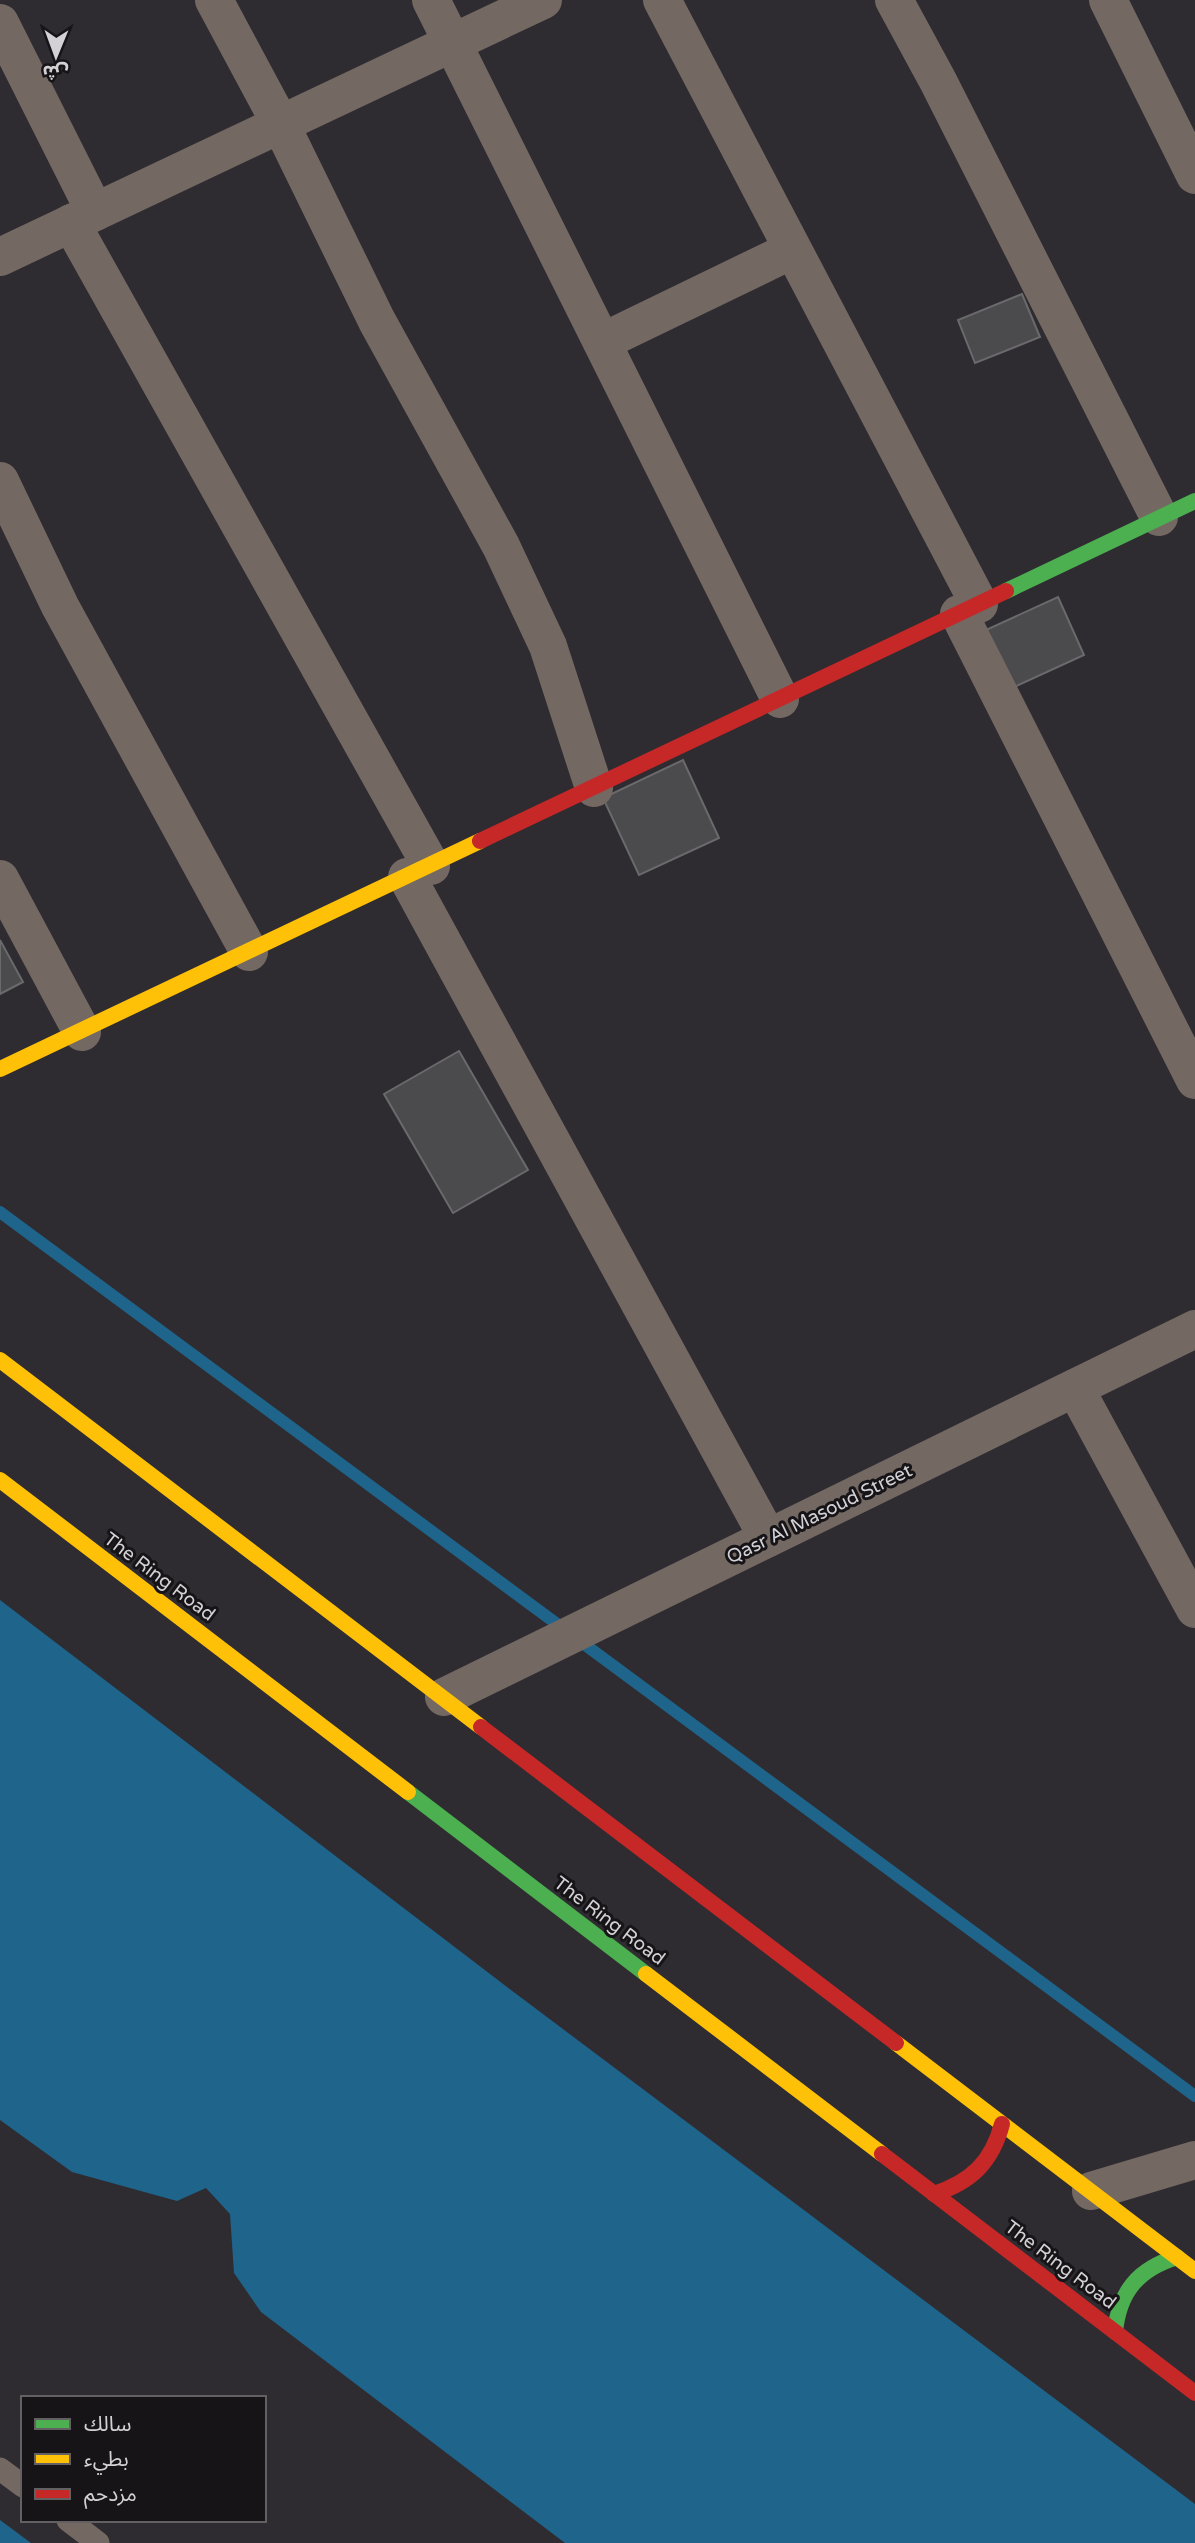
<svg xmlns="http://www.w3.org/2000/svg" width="1195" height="2543" font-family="'Varela Round','Noto Sans Arabic',sans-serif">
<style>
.water{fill:#1f648b}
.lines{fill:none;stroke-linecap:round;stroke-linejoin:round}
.stream{stroke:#1f648b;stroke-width:12}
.building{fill:#4b4a4d;stroke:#6a696c;stroke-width:2}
.lane{stroke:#746863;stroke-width:23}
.street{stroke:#746863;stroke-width:38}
.fast{stroke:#4caf50;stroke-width:16}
.slow{stroke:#ffc107;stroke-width:16}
.jam{stroke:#c62828;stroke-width:16}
.labels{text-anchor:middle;stroke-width:6;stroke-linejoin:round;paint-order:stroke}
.street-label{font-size:19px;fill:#d3d1d5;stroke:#161417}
</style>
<rect width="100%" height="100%" fill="#2e2c31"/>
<g class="water">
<polygon points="0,1600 515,1993 1195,2504 1195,2543 565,2543 261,2312 234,2273 230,2214 206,2188 177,2201 72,2172 0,2120"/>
<polygon points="0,2520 31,2543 0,2543"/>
</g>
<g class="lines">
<polyline class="stream" points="0,1212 1195,2096"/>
</g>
<g class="building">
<polygon points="1022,294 1040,337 975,363 958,320"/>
<polygon points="1058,597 1084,655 1012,688 986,630"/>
<polygon points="683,760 719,838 639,875 603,798"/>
<polygon points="0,940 23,982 0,994"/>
<polygon points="459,1051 528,1170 453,1213 384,1094"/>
</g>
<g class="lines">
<g class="lane">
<polyline points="0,2469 23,2486"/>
<polyline points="68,2520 98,2543"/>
</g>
<g class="street">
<polyline points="214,0 281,125 377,321 501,546 548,646 594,788"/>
<polyline points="431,0 780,699"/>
<polyline points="662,0 979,604"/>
<polyline points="894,0 938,81 1159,517"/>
<polyline points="1108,0 1195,175"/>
<polyline points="0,23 95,212"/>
<polyline points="71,223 431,866"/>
<polyline points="0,257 543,0"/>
<polyline points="602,342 792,250"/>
<polyline points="0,481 60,606 249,952"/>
<polyline points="959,614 1195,1080"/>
<polyline points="407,877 768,1538"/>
<polyline points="0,879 82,1032"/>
<polyline points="1075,1388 1195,1609"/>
<polyline points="444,1697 1195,1329"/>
<polyline points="1091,2191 1195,2160"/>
</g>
<g class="fast">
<polyline points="1006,591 1195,501"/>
<polyline points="408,1792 646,1974"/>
<path d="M1115,2332C1119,2292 1138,2269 1177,2257"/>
</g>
<g class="slow">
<polyline points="0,1069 480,841"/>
<polyline points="0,1360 481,1727"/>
<polyline points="0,1480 408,1792"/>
<polyline points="646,1974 882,2154"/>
<polyline points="896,2043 1195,2271"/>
</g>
<g class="jam">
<polyline points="480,841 1006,591"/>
<polyline points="481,1727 896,2043"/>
<polyline points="882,2154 1195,2393"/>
<path d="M934,2194C971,2182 992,2162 1002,2124"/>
</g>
</g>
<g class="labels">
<g class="street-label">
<text transform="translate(819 1513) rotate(-26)" y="7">Qasr Al Masoud Street</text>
<text transform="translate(160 1576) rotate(37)" y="7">The Ring Road</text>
<text transform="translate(610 1920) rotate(37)" y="7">The Ring Road</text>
<text transform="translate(1061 2264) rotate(37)" y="7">The Ring Road</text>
</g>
</g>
<rect x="21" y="2396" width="245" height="126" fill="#161417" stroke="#626063" stroke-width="2"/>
<rect x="35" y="2419" width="35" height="10" fill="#4caf50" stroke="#626063" stroke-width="2"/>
<text x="84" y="2431" font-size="21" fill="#d3d1d5">سالك</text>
<rect x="35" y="2454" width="35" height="10" fill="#ffc107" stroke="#626063" stroke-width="2"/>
<text x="84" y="2466" font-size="21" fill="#d3d1d5">بطيء</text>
<rect x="35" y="2489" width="35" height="10" fill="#c62828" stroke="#626063" stroke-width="2"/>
<text x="84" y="2501" font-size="21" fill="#d3d1d5">مزدحم</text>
<g transform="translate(56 56) rotate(181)" stroke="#161417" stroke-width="5" paint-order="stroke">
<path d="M0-5L12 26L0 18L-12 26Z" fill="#d3d1d5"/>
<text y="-10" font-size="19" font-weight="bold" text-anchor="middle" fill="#d3d1d5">ش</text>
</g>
</svg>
